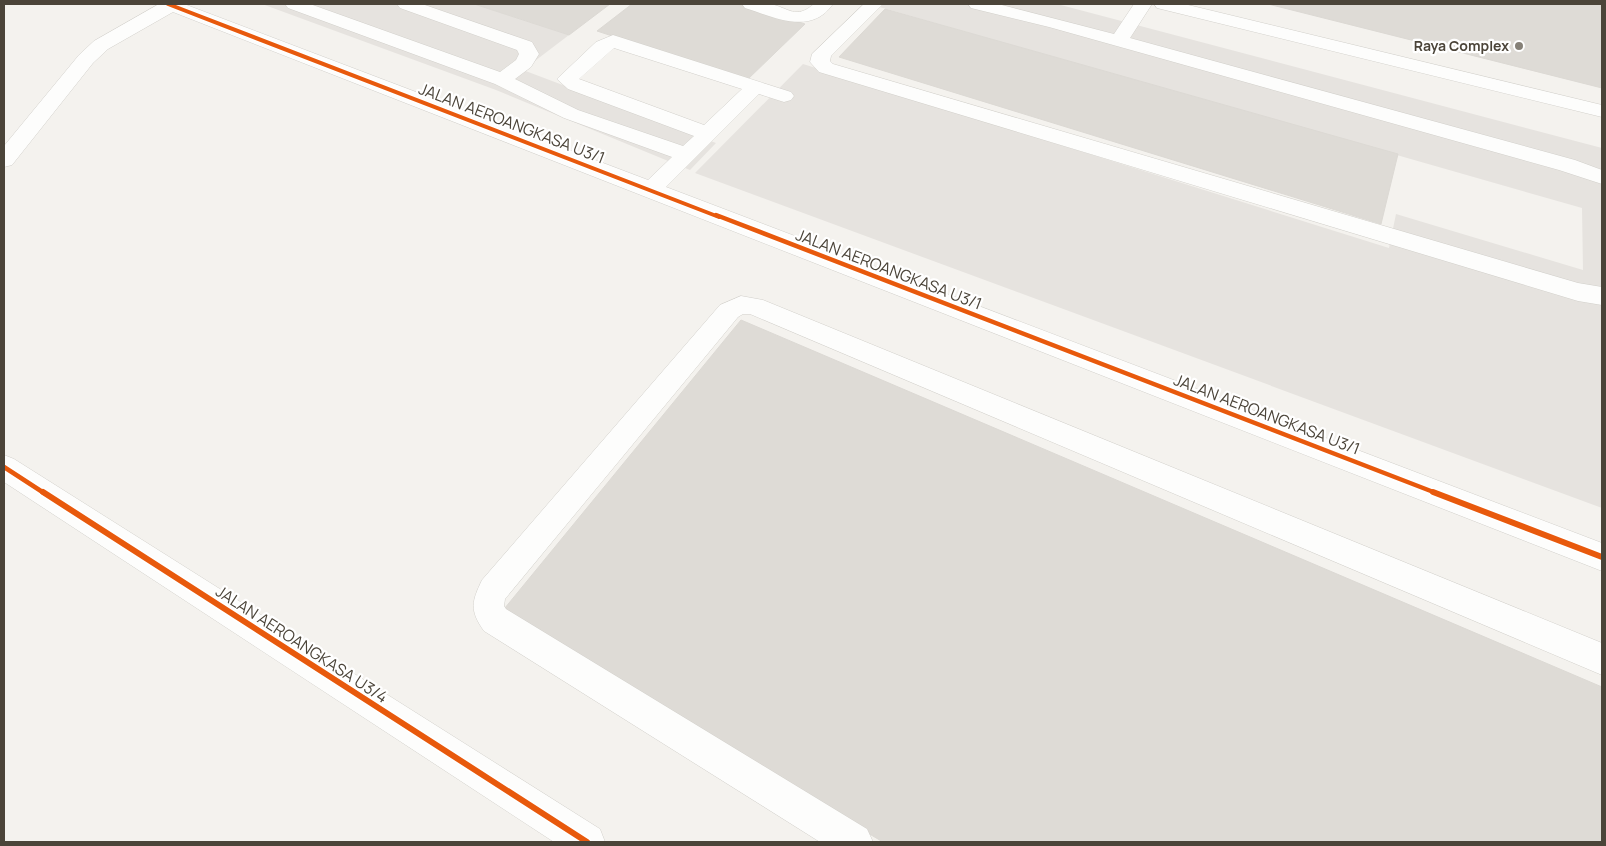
<svg xmlns="http://www.w3.org/2000/svg" width="1606" height="846" font-family="Manrope,sans-serif">
<style>
.parking{fill:#e6e3df}
.building{fill:#dedbd6;stroke:#dcd9d4}
.lines{fill:none;stroke-linecap:round;stroke-linejoin:round}
.minor-casing{stroke:#d2d0cb;stroke-width:1}
.minor{fill:#fdfdfc;fill-rule:evenodd}
.cycleway-far2-casing{stroke:#fff;stroke-width:6}
.cycleway-far1-casing{stroke:#fff;stroke-width:8}
.cycleway-casing{stroke:#fff;stroke-width:9}
.cycleway-far2{stroke:#e8590c;stroke-width:4}
.cycleway-far1{stroke:#e8590c;stroke-width:4.5}
.cycleway{stroke:#e8590c;stroke-width:6}
.poi-dot{fill:#868178;stroke:#fff;stroke-width:2}
.labels{text-anchor:middle;stroke-width:4.5;stroke-linejoin:round;paint-order:stroke}
.far-poi-label{font-size:14px;font-weight:bold;fill:#4b4439;stroke:#fff;text-anchor:end}
.street-label{font-size:16px;fill:#4b4439;stroke:#fff}
</style>
<rect width="100%" height="100%" fill="#f4f2ee"/>
<g class="parking">
<polygon points="262,4 474,4 569,35 523,70 716,143 690,170 496,90"/>
<polygon points="869,4 1057,4 1602,148 1602,508 695,173 803,64 1389,248 1396,214 1583,270 1582,208"/>
</g>
<g class="building">
<polygon points="474,4 610,4 569,35"/>
<polygon points="632,4 737,4 805,24 747,80 597,31"/>
<polygon points="1268,4 1602,4 1602,88"/>
<polygon points="885,9 1398,154 1381,224 839,57"/>
<polygon points="741,320 1602,687 1602,842 883,842 500,614"/>
</g>
<g class="lines">
<g class="minor-casing">
<g id="minor">
<path d="M159,4H184L648,180L672,157L564,118L495,84L288,8L285,4H310L500,72L516,60L519,54L517,50L400,8L397,4H422L532,42L539,54L531,67L515,79L578,110L683,146L694,136L568,89L557,79L596,42L613,35L791,92L794,96L791,100L784,102L759,94L666,187L1602,543V571L173,12L108,49L93,63L12,165L4,167V146L79,55L94,41ZM614,48L742,89L704,125L579,79Z"/>
<path d="M742,4C751,3 761,2 770,4C790,8 795,20 814,4H833C811,36 774,17 745,8Z"/>
<polygon points="864,4 883,4 831,56 830,61 833,64 1578,283 1602,287 1602,305 1578,301 819,72 810,62 812,54"/>
<polygon points="968,4 998,4 1114,34 1134,4 1152,4 1130,38 1575,160 1602,170 1602,184 1559,170 1049,27 971,8"/>
<polygon points="1154,4 1184,4 1602,105 1602,117 1157,8"/>
<path d="M741,296L763,300L1602,643V675L750,314H743L738,317L505,599L504,606L506,609L867,829L873,842H820L484,631C469,610 472,601 482,580L720,305Z"/>
<polygon points="4,455 14,459 600,829 605,842 554,842 4,482"/>
</g>
</g>
<use href="#minor" class="minor"/>
<g class="cycleway-far2-casing">
<polyline id="cycleway-far2" points="168,4 719,217"/>
</g>
<g class="cycleway-far1-casing">
<g id="cycleway-far1">
<polyline points="716,215 1436,493"/>
<polyline points="4,467 44,493"/>
</g>
</g>
<g class="cycleway-casing">
<g id="cycleway">
<polyline points="43,492 587,842"/>
<polyline points="1433,492 1602,557"/>
</g>
</g>
<use href="#cycleway-far2" class="cycleway-far2"/>
<use href="#cycleway-far1" class="cycleway-far1"/>
<use href="#cycleway" class="cycleway"/>
</g>
<circle class="poi-dot" cx="1519" cy="46" r="5"/>
<g class="labels">
<g class="far-poi-label">
<text x="1509" y="51">Raya Complex</text>
</g>
<g class="street-label">
<text transform="translate(512 123) rotate(21)" y="6">JALAN AEROANGKASA U3/1</text>
<text transform="translate(889 269) rotate(21)" y="6">JALAN AEROANGKASA U3/1</text>
<text transform="translate(1267 414) rotate(21)" y="6">JALAN AEROANGKASA U3/1</text>
<text transform="translate(302 644) rotate(33)" y="6">JALAN AEROANGKASA U3/4</text>
</g>
</g>
<rect width="1606" height="846" fill="none" stroke="#4b4439" stroke-width="10"/>
</svg>
